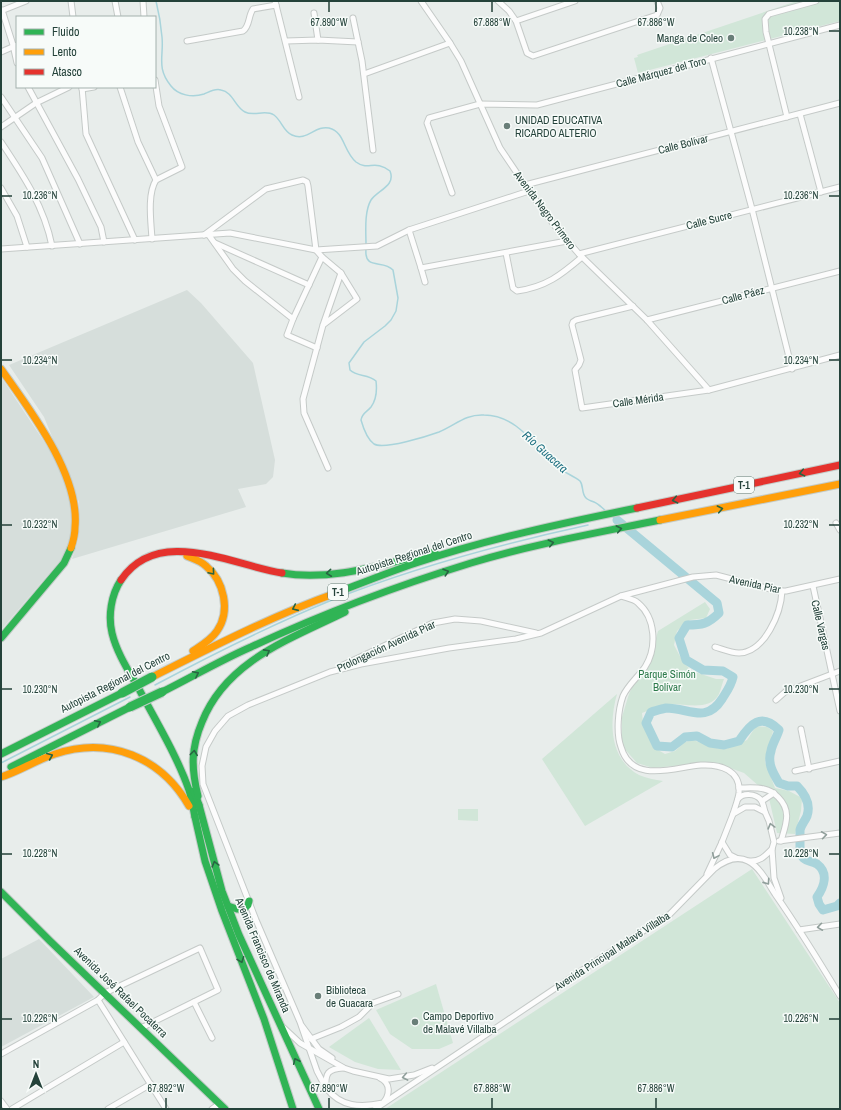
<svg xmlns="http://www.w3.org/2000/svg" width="841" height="1110" font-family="'Archivo Narrow',sans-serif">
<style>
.built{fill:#d6dedb}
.green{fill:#d1e6d8}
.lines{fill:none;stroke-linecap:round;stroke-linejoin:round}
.stream{stroke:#a9d4db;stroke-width:1.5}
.river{stroke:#a9d4db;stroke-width:9}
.street-casing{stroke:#c5cac8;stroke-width:7}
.fast-casing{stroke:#c3cbc8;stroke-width:9}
.slow-casing{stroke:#c3cbc8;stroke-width:9}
.jam-casing{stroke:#c3cbc8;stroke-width:9}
.street{stroke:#fcfcfc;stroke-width:5}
.fast{stroke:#30b455;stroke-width:7}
.slow{stroke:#ff9f0a;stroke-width:7}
.jam{stroke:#e5322d;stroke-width:7}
.fast-bridge-casing{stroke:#c3ccc9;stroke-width:11;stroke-linecap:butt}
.fast-bridge{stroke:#30b455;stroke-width:9}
.oneway{stroke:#286442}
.oneway2{stroke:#909f9b}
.ticks{fill:none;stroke:#24423a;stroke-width:1.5}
.poi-dot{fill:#697e78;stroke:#f7fbf9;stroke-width:1.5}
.labels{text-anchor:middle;stroke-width:3;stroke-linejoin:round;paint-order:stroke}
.shield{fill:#f7fbf9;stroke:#637a73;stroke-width:1}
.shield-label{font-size:10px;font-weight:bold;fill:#24423a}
.poi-label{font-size:11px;fill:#24423a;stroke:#f7fbf9;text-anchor:start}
.street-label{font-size:11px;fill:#24423a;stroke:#f7fbf9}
.park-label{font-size:11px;fill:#2d7a4b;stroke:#f7fbf9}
.water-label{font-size:12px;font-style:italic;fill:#1c6f80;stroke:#f7fbf9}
.ticks-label{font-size:10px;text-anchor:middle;fill:#24423a;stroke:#f7fbf9;stroke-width:3;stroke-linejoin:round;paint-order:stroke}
</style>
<rect width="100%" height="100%" fill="#e8edeb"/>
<g class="built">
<polygon points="187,290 201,303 253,363 275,460 273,477 266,484 238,489 246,507 72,559 78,541 80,524 79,502 44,417 9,365"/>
<polygon points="1,377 51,452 66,484 71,503 72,519 72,536 68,548 63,557 1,630"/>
<polygon points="39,939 94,997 1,1047 1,959"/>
</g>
<g class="green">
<polygon points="797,1 840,1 840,21 638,73 634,58 638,57 637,55"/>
<path d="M705,602L710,609L706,618L690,620L677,631L674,645L683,662L692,671L716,679H724C722,684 721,689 719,694C710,711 687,704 672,704C661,704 652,709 642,713L643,722L653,747L665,754L675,751L685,742L693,740L716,748L726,749L747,740L756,726L767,727L773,731L765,762L775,788L789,791L802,798L801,811L795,834L777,833L768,794L744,773L719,764H694L653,768L637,763L622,746V717L628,697L633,684L648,666L658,631Z"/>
<path d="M617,694C609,722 609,759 639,775C646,778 655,780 663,781L585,826L542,759Z"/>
<polygon points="458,809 478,809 478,821 458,820"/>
<polygon points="752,869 840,1003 840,1109 385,1109"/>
<polygon points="436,984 453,1043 439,1049 412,1049 390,1034 376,1010"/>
<polygon points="369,1018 401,1070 378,1069 355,1062 329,1047"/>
</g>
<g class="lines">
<g class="stream">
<path d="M156,1C159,13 161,25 162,37C164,56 156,68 171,86C178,95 192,98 204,94C209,92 215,88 221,90C233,92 235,107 245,112C254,117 265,109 274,115C282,121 283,131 292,135C307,142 315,125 329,128C345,132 343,151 356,162C368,171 375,159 390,171C396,186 378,190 371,200C364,212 366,232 366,245"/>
<path d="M366,249C364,271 383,259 393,270L398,298L396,311L391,320L385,326L364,342L349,363L350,370C357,377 368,374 376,381C377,389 376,400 371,407C367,412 362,413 361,420C363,427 367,439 374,444C384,450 428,436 439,432C456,425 465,414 484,415C518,415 536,448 559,468C565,473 574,476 580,481C584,486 581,493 586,498C588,500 591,501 594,502C599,504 602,508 606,511"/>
<polyline points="612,516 617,520"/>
<path d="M155,685C213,654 271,625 332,600C415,567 501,544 588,525"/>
<polyline points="1,763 130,697"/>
</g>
<path class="river" d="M617,520L717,603L719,613C708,624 702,625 687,625L679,638L686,660L703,670L723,671L733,677C731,686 727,691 722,699C706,724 689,708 666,708C661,709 655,711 651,712L646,723L657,746L672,747L685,737L697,736L710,743L724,745L739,741C750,724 761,712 779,730C777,737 772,744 771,751C767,763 773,773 779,783L788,786H797C805,794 811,804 807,816C805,821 801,825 800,830C800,836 800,843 800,849C802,864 810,859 817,864C829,873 824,887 817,897L819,904L823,910L837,906L840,903"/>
<g class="street-casing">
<g id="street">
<polyline points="71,1 73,17"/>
<polyline points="115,1 118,17"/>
<polyline points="143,1 144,17"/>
<polyline points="421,1 450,43 461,61 500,148 529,191 557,229 579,254 647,320 709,390"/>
<polyline points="498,1 509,11 516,21 527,53 533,56 657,15 660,8 657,1"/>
<polyline points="276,5 299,97"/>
<polyline points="2,10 13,45 17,63"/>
<polyline points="1,11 26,1"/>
<polyline points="314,13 318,40"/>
<polyline points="353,18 362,61 373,150"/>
<polyline points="516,21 575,1"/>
<path d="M187,41L243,31C250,26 248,16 253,9L276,5L275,1"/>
<polyline points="286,41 318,40 358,42"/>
<polyline points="1,52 17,45"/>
<polyline points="711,58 752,209 792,369"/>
<polyline points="364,74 450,43"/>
<polyline points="28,87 78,179 101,227 104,242"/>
<polyline points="82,87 86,134 135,240"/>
<polyline points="120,87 138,142 156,180"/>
<polyline points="82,89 94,87"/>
<polyline points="1,97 42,158 80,244"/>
<polyline points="800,114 821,192"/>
<polyline points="787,117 766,32 765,19 769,14 816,1"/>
<polyline points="1,127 36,103 69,87"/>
<path d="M1,142C23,175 44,206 52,246"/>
<polyline points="525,185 840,103"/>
<polyline points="1,188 17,216 27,247"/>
<polyline points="452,193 427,123 429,118 480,104 537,105 840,25"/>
<polyline points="409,230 421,268 567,241"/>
<polyline points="208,234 233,269 245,281 293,319 287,335 317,348"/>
<polyline points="204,235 266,189 303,180 307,182 308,186 316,250 322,257"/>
<path d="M152,239C151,222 147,194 156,180L182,167L159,106L155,80"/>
<polyline points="215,243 309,285"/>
<polyline points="1,249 230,233 316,250 377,246 409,230 529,191"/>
<path d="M506,253L513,288L517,291C546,287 561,275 582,257"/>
<polyline points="579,254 840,187"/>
<polyline points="421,268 425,282"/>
<polyline points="633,306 576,320 573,322 572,325 581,360 579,365 575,370 582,408 709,390 840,355"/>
<polyline points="293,319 322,257 341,273"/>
<polyline points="647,320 840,271"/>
<polyline points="323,325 357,299 341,273 323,325 303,399 304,413 328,468"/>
<polyline points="836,523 840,530"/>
<polyline points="813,586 840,711"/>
<path d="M621,596C626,598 634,599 638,603C656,618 657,648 645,667C638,677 628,685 623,696C618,710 616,733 621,747C632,785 675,767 701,765C720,764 741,770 739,793C738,800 735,807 733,814"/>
<path d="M715,647C722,649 731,653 739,653C765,652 781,613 782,591"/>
<polyline points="341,666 433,623 455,619 481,621 536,633"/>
<polyline points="776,700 785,692 840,671"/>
<polyline points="801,729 809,769"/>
<polyline points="795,771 840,761"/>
<path d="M739,788C747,788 756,787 764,789C769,790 774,793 778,797C792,811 786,824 781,841"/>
<path d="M738,799C743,793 755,793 761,800C763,803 764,808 765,812"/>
<polyline points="762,801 774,793"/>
<polyline points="779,841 840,833"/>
<polyline points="722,842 730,855 736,858"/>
<path d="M749,861C760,862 765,856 772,849"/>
<polyline points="707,874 722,842 733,814 745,807 755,807 765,812 769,821 774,842 772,849 774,878 781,898"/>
<polyline points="799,930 840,924"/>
<polyline points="98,1000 166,1109"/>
<polyline points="194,1002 212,1038"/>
<polyline points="302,1026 319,1049 332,1058"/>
<polyline points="284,1028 300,1043 344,1068 353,1071 389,1079 414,1075 432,1068"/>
<polyline points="311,1039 341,1027 359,1017 373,1003 398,994"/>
<polyline points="1,1054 98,1000 105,993 200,948 218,990 141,1028"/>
<path d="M343,1068C328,1069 325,1073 326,1088C341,1107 360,1108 383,1103C390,1095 391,1083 380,1078"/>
<polyline points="326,1088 317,1071 300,1022 256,920 203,784 202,766 206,747 215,731 228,716 248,705 330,672 361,664 449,648 516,639 541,633 621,596 693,577 716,575 778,591 786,591 840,579"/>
<polyline points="1,1101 7,1109"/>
<polyline points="12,1109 124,1042"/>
<polyline points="108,1109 151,1084"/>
<polyline points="212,1109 219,1104"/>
<path d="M375,1109L587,967L670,914L714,869C724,861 736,855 748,861C760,867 768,883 775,894C798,927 819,961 840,996"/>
</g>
</g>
<g class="fast-casing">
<g id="fast">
<path d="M282,573C333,582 386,563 435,552"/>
<path d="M121,580C111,595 108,616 112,633C117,654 130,673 140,691C157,723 177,756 189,790C192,799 193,808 195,817"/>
<path d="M336,593C362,583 389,572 416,563C488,539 563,523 637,508"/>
<polyline points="1,638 64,563 71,548"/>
<path d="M162,692C192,677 221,660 251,647C322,614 396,586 471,563C533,544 597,533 660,520"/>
<polyline points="1,754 122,693"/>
<polyline points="11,767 130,707"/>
<polyline points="194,791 199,805"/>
<path d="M198,796C191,768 191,748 202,722C226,661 290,639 345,612"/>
<polyline points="199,805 222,891 239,935 319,1109"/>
<polyline points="195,817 205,861 222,911 264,1019 293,1109"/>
<polyline points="1,892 50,941 225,1109"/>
<polyline points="228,906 237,909 244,909 248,905 249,901"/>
</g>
</g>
<g class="slow-casing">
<g id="slow">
<path d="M1,369C30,410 80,475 75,527C75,534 73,542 71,548"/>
<polyline points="660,520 840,484"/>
<path d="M187,556C194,559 201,561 206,566C224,581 231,611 217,631C211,640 202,645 193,651"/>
<path d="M152,677C212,647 272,616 336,593"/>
<path d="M1,777C20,771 36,760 55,754C109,736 161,757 189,806"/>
</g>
</g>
<g class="jam-casing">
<g id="jam">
<polyline points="637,508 840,465"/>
<path d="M121,580C158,525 232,565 282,573"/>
</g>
</g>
<use href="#street" class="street"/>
<use href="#fast" class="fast"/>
<use href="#slow" class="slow"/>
<use href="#jam" class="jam"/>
<g class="fast-bridge-casing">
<g id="fast-bridge">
<polyline points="122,693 152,677"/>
<polyline points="130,707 162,692"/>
</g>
</g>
<use href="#fast-bridge" class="fast-bridge"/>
</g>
<defs><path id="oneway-chevron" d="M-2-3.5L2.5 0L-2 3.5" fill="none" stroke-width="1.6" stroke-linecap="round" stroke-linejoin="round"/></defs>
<g class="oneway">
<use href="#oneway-chevron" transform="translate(802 473) rotate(168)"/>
<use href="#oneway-chevron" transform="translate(675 500) rotate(168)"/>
<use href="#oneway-chevron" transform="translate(720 509) rotate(-12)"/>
<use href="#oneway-chevron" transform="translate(619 529) rotate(-11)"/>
<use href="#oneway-chevron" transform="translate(551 543) rotate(-13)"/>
<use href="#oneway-chevron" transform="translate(212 572) rotate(50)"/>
<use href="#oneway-chevron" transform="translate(446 572) rotate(-18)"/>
<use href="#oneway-chevron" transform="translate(329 573) rotate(174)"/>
<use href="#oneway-chevron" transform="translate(295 608) rotate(156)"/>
<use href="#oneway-chevron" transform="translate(267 652) rotate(-29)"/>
<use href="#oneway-chevron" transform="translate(196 674) rotate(-27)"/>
<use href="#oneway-chevron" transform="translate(98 723) rotate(-27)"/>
<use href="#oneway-chevron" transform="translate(194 753) rotate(-83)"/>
<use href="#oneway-chevron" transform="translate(50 756) rotate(-23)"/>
<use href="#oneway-chevron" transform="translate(215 864) rotate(-105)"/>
<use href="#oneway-chevron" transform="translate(241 960) rotate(69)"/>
<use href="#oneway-chevron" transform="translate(296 1061) rotate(-115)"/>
</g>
<g class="oneway2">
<use href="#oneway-chevron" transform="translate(771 826) rotate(-105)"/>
<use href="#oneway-chevron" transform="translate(824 835) rotate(-8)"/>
<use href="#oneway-chevron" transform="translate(715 856) rotate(114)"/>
<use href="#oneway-chevron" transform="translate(767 882) rotate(55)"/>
<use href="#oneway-chevron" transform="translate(820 927) rotate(172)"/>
<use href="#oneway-chevron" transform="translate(405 1077) rotate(169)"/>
</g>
<path class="ticks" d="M329,2V12M492,2V12M656,2V12M829,31H839M2,196H12M829,196H839M2,360H12M829,360H839M2,525H12M829,525H839M2,689H12M829,689H839M2,854H12M829,854H839M2,1019H12M829,1019H839M166,1098V1108M329,1098V1108M492,1098V1108M656,1098V1108"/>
<g class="poi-dot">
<circle cx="731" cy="38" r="4"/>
<circle cx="507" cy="126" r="4"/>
<circle cx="318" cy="996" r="4"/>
<circle cx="415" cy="1022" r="4"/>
</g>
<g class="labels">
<g class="shield">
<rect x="734" y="477" width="20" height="16" rx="3"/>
<rect x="328" y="584" width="20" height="16" rx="3"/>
</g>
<g class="shield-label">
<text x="744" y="489">T-1</text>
<text x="338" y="596">T-1</text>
</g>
<g class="poi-label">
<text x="723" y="42" text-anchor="end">Manga de Coleo</text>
<text x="515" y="124">UNIDAD EDUCATIVA<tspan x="515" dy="13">RICARDO ALTERIO</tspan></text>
<text x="326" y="994">Biblioteca<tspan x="326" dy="13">de Guacara</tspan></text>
<text x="423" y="1020">Campo Deportivo<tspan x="423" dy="13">de Malavé Villalba</tspan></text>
</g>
<g class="street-label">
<text transform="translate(661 72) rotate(-15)" y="4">Calle Márquez del Toro</text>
<text transform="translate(683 144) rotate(-14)" y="4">Calle Bolívar</text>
<text transform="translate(545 210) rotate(53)" y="4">Avenida Negro Primero</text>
<text transform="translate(709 220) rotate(-14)" y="4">Calle Sucre</text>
<text transform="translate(743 295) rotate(-15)" y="4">Calle Páez</text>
<text transform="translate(638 400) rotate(-8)" y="4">Calle Mérida</text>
<text transform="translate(414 553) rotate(-18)" y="4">Autopista Regional del Centro</text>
<text transform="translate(755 584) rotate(12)" y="4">Avenida Piar</text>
<text transform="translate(821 625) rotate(77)" y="4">Calle Vargas</text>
<text transform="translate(386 646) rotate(-25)" y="4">Prolongación Avenida Piar</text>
<text transform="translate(115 682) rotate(-27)" y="4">Autopista Regional del Centro</text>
<text transform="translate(612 951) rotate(-33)" y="4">Avenida Principal Malavé Villalba</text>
<text transform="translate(263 955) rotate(67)" y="4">Avenida Francisco de Miranda</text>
<text transform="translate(121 992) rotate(44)" y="4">Avenida José Rafael Pocaterra</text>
</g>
<g class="park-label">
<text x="667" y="678">Parque Simón<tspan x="667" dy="13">Bolívar</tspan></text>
</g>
<g class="water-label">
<text transform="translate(545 452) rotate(42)" y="4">Río Guacara</text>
</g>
</g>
<g class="ticks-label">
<text x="329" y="26">67.890°W</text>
<text x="492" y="26">67.888°W</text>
<text x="656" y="26">67.886°W</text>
<text x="801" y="35">10.238°N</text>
<text x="40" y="199">10.236°N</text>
<text x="801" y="199">10.236°N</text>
<text x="40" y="364">10.234°N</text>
<text x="801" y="364">10.234°N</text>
<text x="40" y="528">10.232°N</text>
<text x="801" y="528">10.232°N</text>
<text x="40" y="693">10.230°N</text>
<text x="801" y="693">10.230°N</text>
<text x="40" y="857">10.228°N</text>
<text x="801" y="857">10.228°N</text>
<text x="40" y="1022">10.226°N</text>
<text x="801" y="1022">10.226°N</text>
<text x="166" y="1092">67.892°W</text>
<text x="329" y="1092">67.890°W</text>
<text x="492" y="1092">67.888°W</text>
<text x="656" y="1092">67.886°W</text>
</g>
<rect width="841" height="1110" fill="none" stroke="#24423a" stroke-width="4"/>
<rect x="16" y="16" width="140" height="72" fill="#f7fbf9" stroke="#a3b1ad"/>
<rect x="24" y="29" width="20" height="6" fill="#30b455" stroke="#a3b1ad"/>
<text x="52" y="36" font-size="12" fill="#24423a">Fluido</text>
<rect x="24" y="49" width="20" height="6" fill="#ff9f0a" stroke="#a3b1ad"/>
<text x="52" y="56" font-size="12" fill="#24423a">Lento</text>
<rect x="24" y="69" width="20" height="6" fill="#e5322d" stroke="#a3b1ad"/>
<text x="52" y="76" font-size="12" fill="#24423a">Atasco</text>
<g transform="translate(36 1074)" stroke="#f7fbf9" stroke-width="3" paint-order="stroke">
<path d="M0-3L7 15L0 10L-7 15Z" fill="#24423a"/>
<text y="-6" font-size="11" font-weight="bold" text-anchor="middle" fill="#24423a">N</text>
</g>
</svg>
